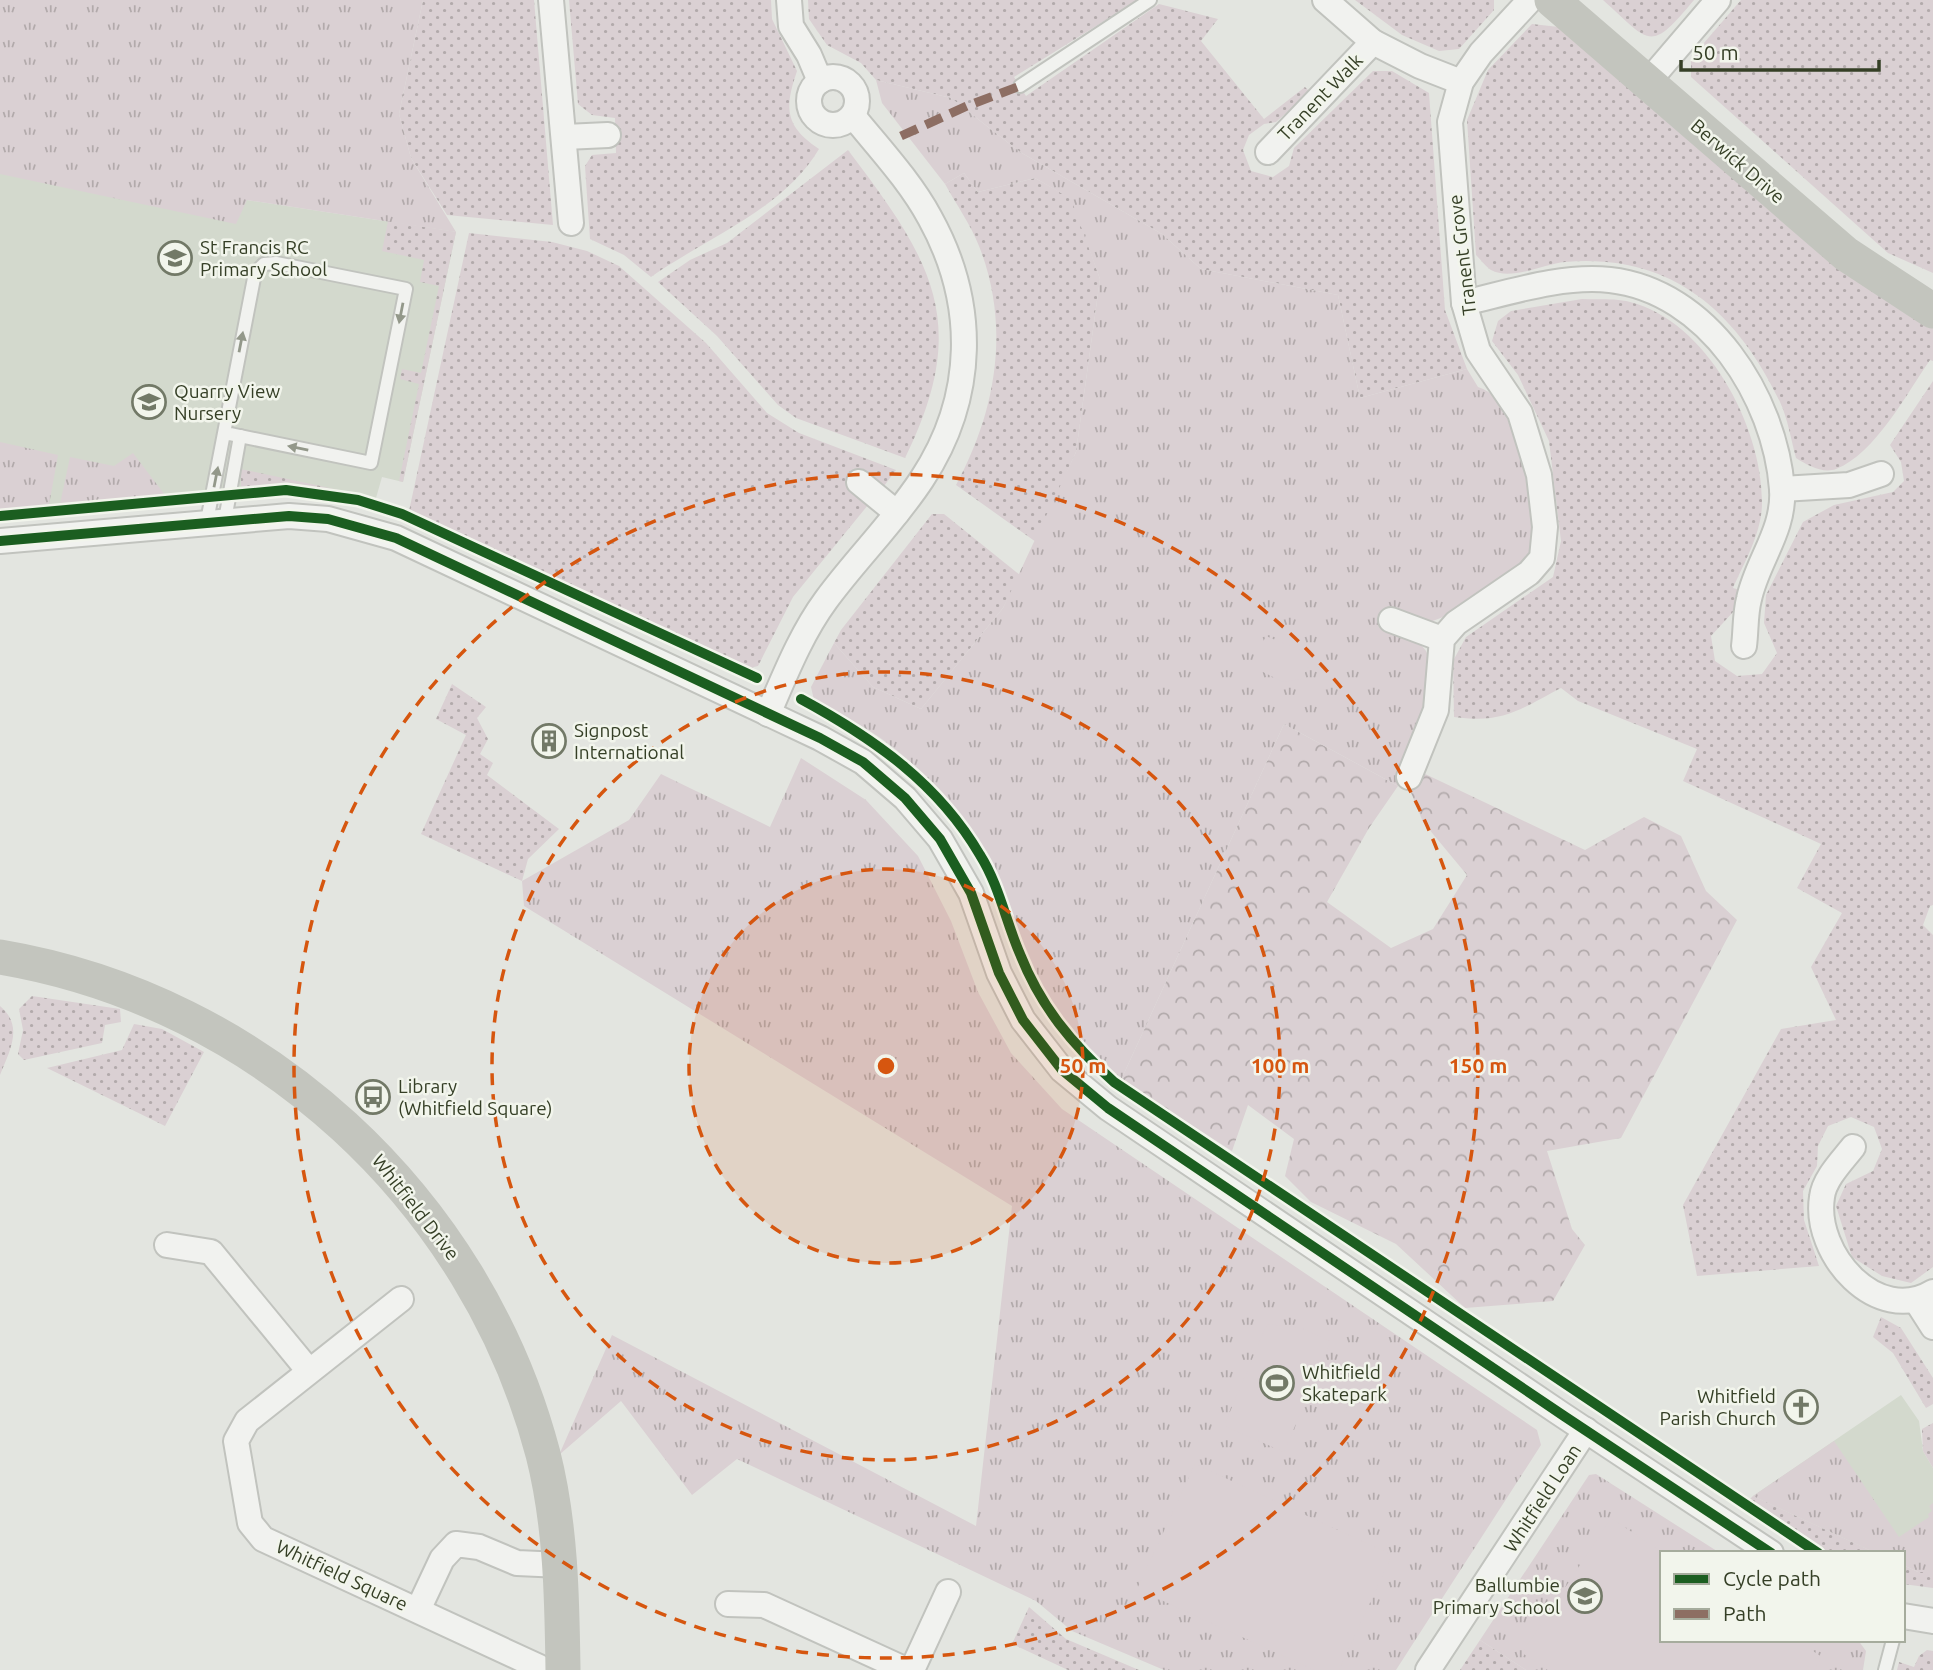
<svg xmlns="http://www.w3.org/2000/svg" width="1933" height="1670" font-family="Ubuntu,sans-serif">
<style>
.built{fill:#d3d9cd}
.grass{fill:url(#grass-dots)}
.forest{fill:url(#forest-crowns)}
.park{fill:url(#park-tufts)}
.pitch{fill:#dad0d3}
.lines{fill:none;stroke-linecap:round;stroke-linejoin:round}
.lane-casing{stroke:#c1c3be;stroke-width:16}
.street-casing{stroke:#c1c3be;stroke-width:28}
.lane{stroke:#f1f2ef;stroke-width:12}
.street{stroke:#f1f2ef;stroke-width:24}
.secondary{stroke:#c3c5be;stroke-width:35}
.quiet{stroke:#8d6e63;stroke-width:9;stroke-dasharray:18 9;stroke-linecap:butt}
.cycleway-casing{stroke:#f2f5ec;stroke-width:15}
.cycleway{stroke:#1b5e20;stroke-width:10}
.oneway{fill:#93988a}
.ring{fill:none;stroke:#d6560f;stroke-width:3.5;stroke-dasharray:12 9}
.labels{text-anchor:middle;stroke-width:5;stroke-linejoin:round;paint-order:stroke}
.street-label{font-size:19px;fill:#353f26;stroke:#f2f5ec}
.poi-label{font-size:19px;fill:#353f26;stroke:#f2f5ec;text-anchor:start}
.centre{fill:#d6560f;stroke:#f2f5ec;stroke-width:3.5}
.ring-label{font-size:21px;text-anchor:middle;font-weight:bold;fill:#d6560f;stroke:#f2f5ec;stroke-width:5;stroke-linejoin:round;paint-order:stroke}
</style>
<defs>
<pattern id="grass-dots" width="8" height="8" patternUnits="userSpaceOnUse" patternTransform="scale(1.75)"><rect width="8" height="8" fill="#dad0d3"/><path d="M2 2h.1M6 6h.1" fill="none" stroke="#b2aaab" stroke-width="1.8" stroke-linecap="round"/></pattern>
<pattern id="forest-crowns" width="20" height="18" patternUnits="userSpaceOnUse" patternTransform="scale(1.75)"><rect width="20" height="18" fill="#dad0d3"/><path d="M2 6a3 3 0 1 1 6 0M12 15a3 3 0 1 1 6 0" fill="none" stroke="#b2aaab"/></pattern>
<pattern id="park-tufts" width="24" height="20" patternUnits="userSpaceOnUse" patternTransform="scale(1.75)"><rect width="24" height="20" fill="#dad0d3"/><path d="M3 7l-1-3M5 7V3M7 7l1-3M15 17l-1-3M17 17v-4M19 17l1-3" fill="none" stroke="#b2aaab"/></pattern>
</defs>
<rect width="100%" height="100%" fill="#e3e5e0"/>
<g class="built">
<polygon points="0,135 247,200 456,232 403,482 382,477 376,498 288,484 0,511"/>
<polygon points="1901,1395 1919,1421 1923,1451 1933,1468 1933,1572 1903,1565 1903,1553 1876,1553 1753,1496"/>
</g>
<g class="grass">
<polygon points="423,0 534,0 553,225 447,215 411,158 399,114"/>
<path d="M569,0H771L772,19L797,71C784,109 785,126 819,149C784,209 706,238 651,277L624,255L590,239L585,166L592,155L616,153L615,118L592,115L578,104Z"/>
<polygon points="808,0 1138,0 1014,77 1026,96 1159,4 1218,19 1201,41 1264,119 1305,87 1310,92 1276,122 1264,124 1249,135 1243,150 1251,171 1273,177 1289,166 1294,148 1373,71 1392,71 1429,93 1445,310 1467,369 1360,398 1338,295 1201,269 1162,234 1020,152 951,98 876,80 861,63 827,45 809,19"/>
<polygon points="1355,0 1494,0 1494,10 1459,49 1439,51 1402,35"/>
<path d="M1603,0H1694C1649,54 1651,43 1603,0Z"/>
<polygon points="1741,0 1933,0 1933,273 1888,253 1691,77 1691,58"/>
<path d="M1532,24L1559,27L1933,328V361L1930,360C1907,393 1875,454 1836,469C1823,474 1807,465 1796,458C1791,440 1788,419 1780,402C1736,310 1670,253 1565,262C1544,264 1511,281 1491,270C1486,267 1481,260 1476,255L1467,120L1488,70Z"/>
<path d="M848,150C932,261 972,322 905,458L796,418L778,405L717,336L658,282L690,260L727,243Z"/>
<path d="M964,173L978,192L1035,178L1072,199L1100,279L1076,452L1036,542L956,485C996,411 1011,327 979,246C971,225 956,204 945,184Z"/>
<polygon points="388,221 456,232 403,482 399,481 419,384 400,379 402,369 421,373 439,286 420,282 424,260 382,251"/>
<polygon points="469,233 552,242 587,251 619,266 706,343 767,413 799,433 896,470 884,486 866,474 868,505 793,597 758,666 746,669 409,511"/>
<path d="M1582,299C1597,300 1615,298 1630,302C1707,321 1763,428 1762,503C1762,532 1745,561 1733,588L1740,590L1734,611L1711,636L1715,661L1737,676L1762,674L1777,653L1764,623L1766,595L1803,522L1834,505L1893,492L1904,481L1901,462L1890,445L1933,381V905L1930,906L1923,925L1933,935V1267L1911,1283L1882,1276L1852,1257L1836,1206L1846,1184L1873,1171L1882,1149L1874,1127L1851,1117L1828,1126L1818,1146L1817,1166L1803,1191L1804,1220L1819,1266L1697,1276L1683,1205L1781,1029L1836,1020L1811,967L1842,913L1797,888L1821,844L1683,781L1697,749L1578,701L1561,688C1519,710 1503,724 1454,717L1453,661L1466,637L1553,577L1561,541L1549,441L1518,375L1492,341L1498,321L1511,311Z"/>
<polygon points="241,469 376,498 288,484 241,488"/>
<polygon points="932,514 944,514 1020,575 1003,608 921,709 873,687 834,643 841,630"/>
<polygon points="452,684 486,707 477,718 488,739 480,754 493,763 487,775 559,829 528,859 522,881 421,834 466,735 436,719"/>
<polygon points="32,996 120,1009 121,1022 105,1025 102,1043 24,1060 18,1054 23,1030 19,1009"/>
<path d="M0,1006C24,1026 10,1050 0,1075Z"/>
<polygon points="134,1024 162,1029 204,1052 165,1126 47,1068 122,1050"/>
<polygon points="1881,1317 1901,1328 1933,1378 1933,1404 1926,1408 1893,1353 1873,1337"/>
<polygon points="1933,1423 1933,1468 1923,1451 1922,1429"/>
<polygon points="1753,1496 1876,1553 1828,1553 1748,1501"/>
<polygon points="1903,1565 1918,1572 1933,1572 1933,1588 1903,1584"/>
<polygon points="1029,1607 1066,1639 1139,1670 1068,1670 1012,1644"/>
<polygon points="1480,1640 1526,1670 1460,1670"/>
<polygon points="1927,1650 1933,1651 1933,1670 1897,1670 1899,1662 1914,1667 1919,1656"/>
</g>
<polygon class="forest" points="1284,724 1398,786 1369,828 1327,902 1391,948 1433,929 1467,875 1423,822 1409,788 1421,772 1585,850 1644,817 1681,836 1706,891 1737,920 1621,1138 1547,1151 1572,1229 1585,1245 1553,1301 1465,1308 1396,1244 1311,1202 1285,1176 1294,1139 1248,1105 1232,1151 1121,1080"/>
<g class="park">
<polygon points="0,0 423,0 399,114 411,158 456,232 247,200 236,224 0,174"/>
<path d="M876,80L951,98L1020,152L1162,234L1201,269L1338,295L1360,398L1467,369L1478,387C1492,391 1504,405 1511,419C1523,445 1544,530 1529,555C1519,573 1467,605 1447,615C1429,625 1405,626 1385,630C1395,634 1413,638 1421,645C1450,671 1409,756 1398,786L1284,724L1121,1080C1079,1042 1044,1003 1023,950C1010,918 1002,879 984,850C958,808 920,766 879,737C859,723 835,712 814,700L811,687L834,643L873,687L921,709L1003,608L1076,452L1100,279L1071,199L1035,178L978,192L964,173L945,184L882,103Z"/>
<polygon points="0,442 58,455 49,505 0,511"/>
<polygon points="133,453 165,495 60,504 70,457 114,466"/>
<polygon points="801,758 866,800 918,856 951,921 978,992 1011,1053 1062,1109 1537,1430 1541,1445 1396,1670 1164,1670 1072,1631 1036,1601 737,1459 692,1495 621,1401 559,1455 612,1335 976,1526 1012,1206 524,906 522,881 629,820 661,774 770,827"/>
<polygon points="1834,1441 1899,1537 1929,1517 1928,1514 1932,1511 1929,1506 1933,1503 1933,1572 1918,1572 1903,1565 1903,1553 1876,1553 1753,1496"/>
<polygon points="1596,1474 1720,1553 1662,1553 1662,1640 1858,1640 1866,1651 1863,1670 1526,1670 1480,1640 1589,1475"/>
</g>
<g class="pitch">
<polygon points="1266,636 1315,656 1301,679 1283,682 1251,666"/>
<polygon points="1267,1324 1301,1328 1331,1341 1284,1452 1224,1426"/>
<polygon points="1367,1357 1394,1375 1376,1415 1344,1413"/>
<polygon points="1195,1464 1392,1555 1339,1670 1314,1670 1137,1589"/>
<polygon points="1611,1518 1663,1553 1662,1640 1796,1640 1822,1657 1814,1670 1548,1670 1522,1653"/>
</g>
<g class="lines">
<g class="lane-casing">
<g id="lane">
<polyline points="1020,86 1150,0"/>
<polyline points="225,520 240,436"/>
<polyline points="207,521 255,273 264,264 276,263 406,289 371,463 225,433"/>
<polyline points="1885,1670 1893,1640"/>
</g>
</g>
<g class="street-casing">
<g id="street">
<polyline points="551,0 571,223"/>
<polyline points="789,0 791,26 809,55 820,81"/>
<polyline points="1325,0 1373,42 1420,66 1461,82"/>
<circle cx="833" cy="101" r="24"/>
<polyline points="1647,83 1718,0"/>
<polyline points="565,137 608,135"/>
<polyline points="1268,152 1373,42"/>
<path d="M1464,303C1511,292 1561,275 1610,280C1708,291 1775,397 1782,489C1785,530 1757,561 1749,599C1745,614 1746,631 1744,646"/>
<polyline points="859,482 897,513"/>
<polyline points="1782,489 1849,485 1881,474"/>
<polyline points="0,541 289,516 328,519 396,538 820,738 863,762 905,798 940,839 971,893 999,973 1023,1020 1062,1070 1108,1108 1564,1416 1771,1553"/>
<polyline points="1391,620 1442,639"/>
<path d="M768,714C785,675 801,634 826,600C856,559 894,522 922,479C976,397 977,303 930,218C910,181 879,148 853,116"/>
<polyline points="1409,777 1436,710 1442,639 1456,623 1529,573 1542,558 1545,527 1539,475 1520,413 1478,351 1464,303 1450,122 1461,82 1481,53 1530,0"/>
<path d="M1853,1147C1842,1161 1824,1179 1822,1197C1813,1254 1877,1326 1933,1292"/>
<polyline points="167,1245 211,1252 309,1371"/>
<polyline points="401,1299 247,1421 236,1441 250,1523 263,1539 539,1667"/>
<polyline points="1917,1302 1933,1327"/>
<polyline points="728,1604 764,1605 906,1670"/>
<polyline points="418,1610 442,1559 456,1544 479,1547 517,1563 561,1565"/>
<polyline points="1903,1616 1933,1621"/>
<polyline points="912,1670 948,1592"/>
<polyline points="1428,1670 1586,1430"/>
</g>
</g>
<use href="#lane" class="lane"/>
<use href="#street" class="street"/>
<g class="secondary">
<polyline points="1552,0 1846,254 1933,311"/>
<path d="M0,957C261,1001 476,1199 543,1454C561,1525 562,1598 563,1670"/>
</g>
<polyline class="quiet" points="901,136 967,106 1020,86"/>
<g class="cycleway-casing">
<g id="cycleway">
<polyline points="0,516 286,490 358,500 402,514 757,678"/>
<polyline points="0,541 289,516 328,519 396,538 820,738 863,762 905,798 940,839 971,893 999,973 1023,1020 1062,1070 1108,1108 1564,1416 1771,1553"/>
<path d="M801,699C873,738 938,783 980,855C999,885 1006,922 1020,954C1041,1007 1072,1044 1114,1082L1818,1553"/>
</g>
</g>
<use href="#cycleway" class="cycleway"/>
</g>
<defs><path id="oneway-solid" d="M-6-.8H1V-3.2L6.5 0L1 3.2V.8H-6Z" transform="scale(1.75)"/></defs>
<g class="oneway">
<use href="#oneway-solid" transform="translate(401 313) rotate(101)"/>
<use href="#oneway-solid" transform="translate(241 342) rotate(-79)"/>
<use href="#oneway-solid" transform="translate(298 448) rotate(-168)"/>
<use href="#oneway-solid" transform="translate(216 477) rotate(-79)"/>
</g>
<circle cx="886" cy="1066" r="197" fill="#d6560f" fill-opacity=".12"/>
<g class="ring">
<circle cx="886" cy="1066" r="197"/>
<circle cx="886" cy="1066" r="394"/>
<circle cx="886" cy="1066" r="592"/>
</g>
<defs>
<g id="school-ring" transform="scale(1.75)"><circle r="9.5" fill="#f2f5ec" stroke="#727967" stroke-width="1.5"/><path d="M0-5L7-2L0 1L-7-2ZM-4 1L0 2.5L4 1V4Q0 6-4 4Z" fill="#727967"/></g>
<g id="building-ring" transform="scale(1.75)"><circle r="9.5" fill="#f2f5ec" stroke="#727967" stroke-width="1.5"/><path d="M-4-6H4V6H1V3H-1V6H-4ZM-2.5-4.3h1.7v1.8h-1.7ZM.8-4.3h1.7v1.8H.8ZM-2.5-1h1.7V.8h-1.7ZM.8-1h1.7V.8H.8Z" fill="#727967"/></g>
<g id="bus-ring" transform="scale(1.75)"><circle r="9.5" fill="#f2f5ec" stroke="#727967" stroke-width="1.5"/><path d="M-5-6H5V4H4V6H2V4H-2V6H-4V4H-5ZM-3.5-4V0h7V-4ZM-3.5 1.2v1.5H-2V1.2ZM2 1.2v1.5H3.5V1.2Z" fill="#727967"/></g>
<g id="stadium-ring" transform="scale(1.75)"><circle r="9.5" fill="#f2f5ec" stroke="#727967" stroke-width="1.5"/><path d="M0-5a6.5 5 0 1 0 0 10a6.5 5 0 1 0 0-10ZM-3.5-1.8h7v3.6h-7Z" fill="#727967"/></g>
<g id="church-ring" transform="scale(1.75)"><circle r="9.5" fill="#f2f5ec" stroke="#727967" stroke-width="1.5"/><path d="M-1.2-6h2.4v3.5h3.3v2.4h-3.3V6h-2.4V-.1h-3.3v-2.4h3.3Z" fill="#727967"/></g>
</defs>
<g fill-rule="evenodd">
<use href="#school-ring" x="175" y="258"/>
<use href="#school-ring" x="149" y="402"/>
<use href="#building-ring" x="549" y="741"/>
<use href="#bus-ring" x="373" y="1097"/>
<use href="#stadium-ring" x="1277" y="1383"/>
<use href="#church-ring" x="1801" y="1407"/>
<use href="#school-ring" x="1585" y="1596"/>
</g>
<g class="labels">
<g class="street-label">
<text transform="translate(1320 97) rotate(-46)" y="7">Tranent Walk</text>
<text transform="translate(1738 161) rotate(41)" y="7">Berwick Drive</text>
<text transform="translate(1462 255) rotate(-97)" y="7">Tranent Grove</text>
<text transform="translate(416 1207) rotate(52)" y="7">Whitfield Drive</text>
<text transform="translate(1542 1498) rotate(-57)" y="7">Whitfield Loan</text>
<text transform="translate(342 1575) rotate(25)" y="7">Whitfield Square</text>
</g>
<g class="poi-label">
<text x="200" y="254">St Francis RC<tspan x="200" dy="22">Primary School</tspan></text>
<text x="174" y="398">Quarry View<tspan x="174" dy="22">Nursery</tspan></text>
<text x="574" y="737">Signpost<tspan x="574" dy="22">International</tspan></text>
<text x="398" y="1093">Library<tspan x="398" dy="22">(Whitfield Square)</tspan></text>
<text x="1302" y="1379">Whitfield<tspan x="1302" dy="22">Skatepark</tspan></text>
<text x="1776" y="1403" text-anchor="end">Whitfield<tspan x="1776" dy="22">Parish Church</tspan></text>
<text x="1560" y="1592" text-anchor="end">Ballumbie<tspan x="1560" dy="22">Primary School</tspan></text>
</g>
</g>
<circle cx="886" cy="1066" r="10" class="centre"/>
<g class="ring-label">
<text x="1083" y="1073">50 m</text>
<text x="1280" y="1073">100 m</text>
<text x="1478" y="1073">150 m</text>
</g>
<rect x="1660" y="1551" width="245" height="91" fill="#f2f5ec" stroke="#a6ac9d" stroke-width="2"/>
<rect x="1674" y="1574" width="35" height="10" fill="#1b5e20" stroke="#a6ac9d" stroke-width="2"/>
<text x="1723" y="1586" font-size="21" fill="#353f26">Cycle path</text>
<rect x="1674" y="1609" width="35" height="10" fill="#8d6e63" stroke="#a6ac9d" stroke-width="2"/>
<text x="1723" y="1621" font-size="21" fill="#353f26">Path</text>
<path d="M1681 60v10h198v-10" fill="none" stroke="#353f26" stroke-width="3.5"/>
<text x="1692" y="60" font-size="21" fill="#353f26" stroke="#f2f5ec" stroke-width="5" paint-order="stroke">50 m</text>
</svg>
